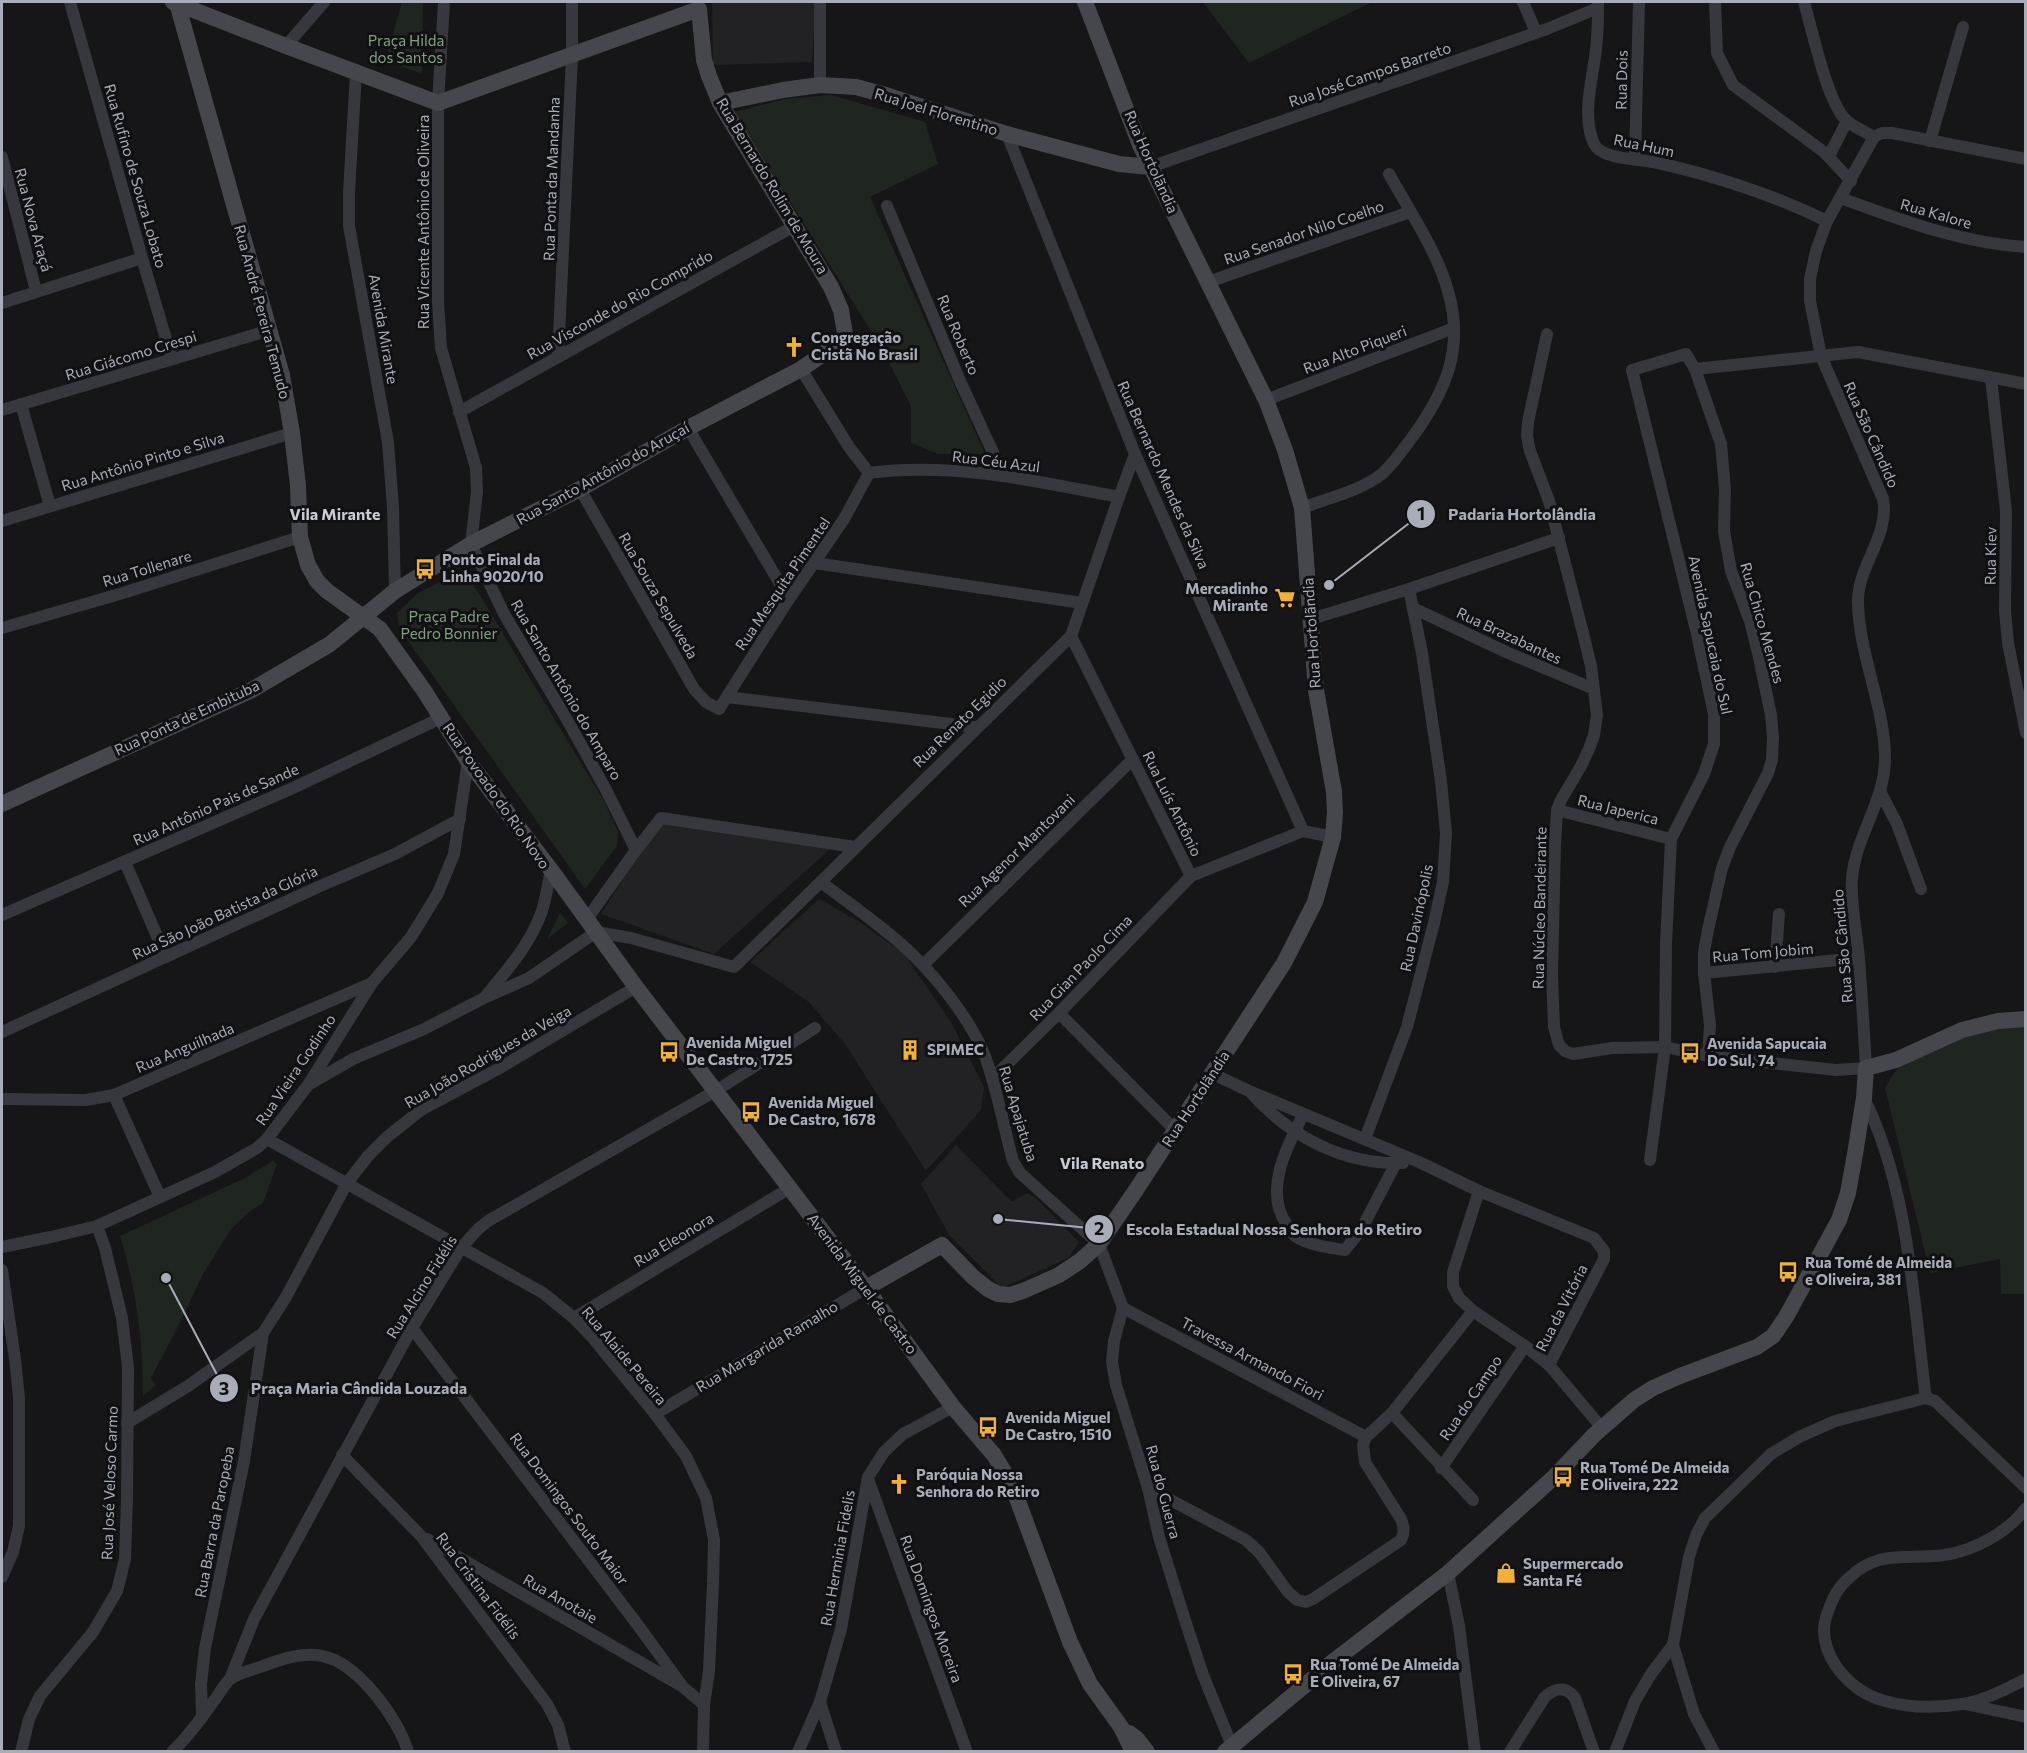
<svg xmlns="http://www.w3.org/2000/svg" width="2027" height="1753" font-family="Commissioner,sans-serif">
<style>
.built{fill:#222225}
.green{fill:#1e261f}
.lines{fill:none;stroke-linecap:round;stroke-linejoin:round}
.street{stroke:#37383d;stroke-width:12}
.secondary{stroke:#45474d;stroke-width:16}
.labels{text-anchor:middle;stroke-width:6;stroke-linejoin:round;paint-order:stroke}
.park-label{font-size:15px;fill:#7fa381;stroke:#111113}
.street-label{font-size:15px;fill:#a8adb8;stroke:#111113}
.poi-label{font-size:15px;font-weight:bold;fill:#a8adb8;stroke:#111113;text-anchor:start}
.neighbourhood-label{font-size:16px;font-weight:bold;fill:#c9ccd4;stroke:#111113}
.leader{fill:none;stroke:#a8adb8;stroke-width:2}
.callout-dot{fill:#a8adb8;stroke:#111113;stroke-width:2}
.mark-label{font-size:18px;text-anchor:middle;font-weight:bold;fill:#111}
.callout-label{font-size:16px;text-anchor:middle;font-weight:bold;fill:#a8adb8;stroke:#111113;stroke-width:6;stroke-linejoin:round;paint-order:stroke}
</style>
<rect width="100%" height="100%" fill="#161618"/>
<g class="built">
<polygon points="712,2 816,2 812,62 713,65"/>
<polygon points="658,824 830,849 714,954 601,914"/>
<polygon points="819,899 858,921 904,954 952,1024 984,1087 981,1110 926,1171 845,1044 809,1002 750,962"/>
<polygon points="956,1145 1012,1202 1027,1193 1038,1200 1079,1242 1068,1258 1002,1288 949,1235 921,1184"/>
</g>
<g class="green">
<polygon points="402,2 423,2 422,71 420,73 385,61"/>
<polygon points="1203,2 1372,2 1249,63"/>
<polygon points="831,95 925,122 938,164 870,197 985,454 938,454 911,443 911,406 881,347 734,112 785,99"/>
<polygon points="464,569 604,801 618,832 617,846 585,889 399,628 397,613 417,594"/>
<polygon points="560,913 568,923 547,939"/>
<path d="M2025,1023V1294H2001L2000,1259L1930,1273L1885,1088C1889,1082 1893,1073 1898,1068C1926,1040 1988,1031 2025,1023Z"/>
<path d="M273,1161L277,1164L263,1203L250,1211L231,1229L202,1276L182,1319L151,1378L156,1385L143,1396C143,1341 136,1288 120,1236L245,1178Z"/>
</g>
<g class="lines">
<g class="street">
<polyline points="70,2 142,258 172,359"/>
<polyline points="444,2 438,103 438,301 441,348 476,468 477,492 471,544 504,614 569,723 605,788 636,850"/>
<polyline points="1523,2 1536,32"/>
<polyline points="1715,2 1717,53 1733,85 1824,152 1851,181"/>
<path d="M1804,2C1812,29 1827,102 1846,120C1853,127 1866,132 1874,137"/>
<path d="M1598,3C1598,18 1598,34 1596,49C1593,79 1581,114 1594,144C1601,159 1638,159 1653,162C1710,174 1774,195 1827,221"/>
<polyline points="286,46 324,2"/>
<polyline points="356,73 349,192 349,226 388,442 393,508 395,591"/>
<polyline points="820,85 820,2"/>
<polyline points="1007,134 1135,454 1303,831 1333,837"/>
<polyline points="1930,141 1963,27"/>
<polyline points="1829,156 1847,121"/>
<polyline points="2,157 36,291"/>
<polyline points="1635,158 1639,2"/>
<polyline points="1150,167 1547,29 1598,8"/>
<path d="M1841,198C1901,220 1961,243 2026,247"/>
<polyline points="887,206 960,381 1003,474"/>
<polyline points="1208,282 1410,212"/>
<polyline points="2,303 142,258"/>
<path d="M1547,334L1528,422L1527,436L1530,451L1549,501L1583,633L1591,666L1597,715L1594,735L1589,749L1581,766L1561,800L1557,810L1555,844L1552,975L1554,1027L1559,1045L1565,1051L1573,1054L1612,1048L1665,1047L1708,1056L1742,1060L1836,1070L1866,1068C1864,1032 1862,996 1859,959C1857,932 1850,905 1852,878C1856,835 1886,800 1885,756C1884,705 1859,654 1858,603C1857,566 1890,536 1883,499L1821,356L1810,301V279L1816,251L1827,221L1874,137L1882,133H1892L2026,159"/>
<polyline points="558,357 572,56 572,2"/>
<polyline points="801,369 849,447 869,473"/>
<polyline points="1695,369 1721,444 1725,489 1724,531 1731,571 1750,621 1758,653 1771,715 1773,737 1772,760 1768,773 1730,847 1722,868 1708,930 1704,952 1704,973 1710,1025 1708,1056"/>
<polyline points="1991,378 2006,511 2005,611 2008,643 2026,733"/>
<polyline points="1266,400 1454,328"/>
<polyline points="21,404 50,506"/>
<polyline points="2,410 270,330"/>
<polyline points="459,412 796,225"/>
<polyline points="688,428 789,599"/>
<path d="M869,473C955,462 1035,481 1119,497"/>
<polyline points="580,489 694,689 706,702 719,709 789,599 844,519 869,473"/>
<path d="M1302,508C1328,498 1360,491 1382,474C1393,464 1402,451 1411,439C1445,393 1465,349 1448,291C1437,251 1409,210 1389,174"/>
<polyline points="2,521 292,433"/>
<polyline points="815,563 1082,603"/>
<polyline points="1413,608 1506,652 1594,689"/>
<polyline points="1311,619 1409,589 1559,538"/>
<polyline points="2,628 123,593 300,537"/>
<polyline points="1071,636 1191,876"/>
<polyline points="727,697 976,727"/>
<polyline points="1881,793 1897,824 1921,889"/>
<polyline points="1557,810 1671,839"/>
<polyline points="125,862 166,957"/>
<path d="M821,882C847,902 875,921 900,943C931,970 966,1013 983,1051C997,1086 1003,1125 1013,1161L1020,1173L1099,1244L1123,1308L1114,1341L1112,1362L1116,1385L1148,1488L1159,1537L1184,1617L1203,1675L1232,1746"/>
<polyline points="2,915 293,788 441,718"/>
<polyline points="587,919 636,850 661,818 855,847"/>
<polyline points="923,965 1133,759"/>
<polyline points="1775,967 1779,914"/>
<polyline points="1704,973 1859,958"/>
<path d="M485,997C507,970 530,945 542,911C546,898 548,884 551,870"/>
<polyline points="1059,1013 1175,1130"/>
<polyline points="2,1032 318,887 395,854 460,819"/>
<polyline points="1213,1074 1249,1091 1419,1162 1479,1191 1594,1238 1604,1251 1604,1259 1549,1365"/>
<polyline points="992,1079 1059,1013 1191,876 1303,831"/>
<polyline points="308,1085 353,1059 424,1029 484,998 529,978 596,932 631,938 734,967 1071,636 1119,497 1135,454"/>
<path d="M1252,1094C1291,1137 1344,1165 1403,1163"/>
<polyline points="114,1095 160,1197"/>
<polyline points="2,1099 86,1100 114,1095 372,983"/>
<path d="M1303,1115C1287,1146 1263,1191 1287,1225C1289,1228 1292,1233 1295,1236C1308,1245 1330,1248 1345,1250L1361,1230L1396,1163L1399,1154"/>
<polyline points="267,1139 543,1293 574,1318 592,1337 655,1414 686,1456 706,1498 714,1540 713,1584 709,1671 704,1705 703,1752"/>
<polyline points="1365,1139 1407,1027 1434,923 1443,882 1446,833 1441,781 1422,653 1409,589"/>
<polyline points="1650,1160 1665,1047 1666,944 1671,839 1704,774 1714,744 1714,714 1696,630 1632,370 1686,354 1695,369 1858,352 2026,384"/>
<polyline points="1479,1191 1453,1272 1453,1286 1459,1298 1473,1311 1525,1346 1549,1365 1602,1428"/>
<polyline points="2,1247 51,1237 97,1226 215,1172 257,1148 267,1139 308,1085 372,983 411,937 438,893 454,854 468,761"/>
<polyline points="2,1270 15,1359 19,1398 19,1526 13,1552 2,1577"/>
<polyline points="1123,1308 1366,1437"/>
<polyline points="574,1318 790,1188"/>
<polyline points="412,1328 637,1624 683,1687 704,1705"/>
<polyline points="1926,1398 1935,1401 2026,1488"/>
<polyline points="1392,1413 1473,1500"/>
<polyline points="655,1414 866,1288"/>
<polyline points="127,1423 188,1386 263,1333 286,1297 347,1183 368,1156 387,1137 421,1110 498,1069 636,987"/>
<polyline points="342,1455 421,1536 547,1704 558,1725 565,1752"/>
<polyline points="1441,1468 1525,1346"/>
<polyline points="868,1479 967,1752"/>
<path d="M1148,1488L1246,1540L1259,1552L1288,1592L1297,1600L1306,1602L1313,1599L1401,1540C1405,1532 1404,1527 1401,1519L1365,1462L1363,1445L1366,1437L1392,1413L1473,1311"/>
<path d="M2026,1508C2008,1532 1974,1551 1944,1555C1908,1560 1879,1549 1850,1577C1843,1583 1837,1590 1833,1599C1829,1608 1824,1619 1824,1629C1824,1663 1854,1693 1885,1701C1909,1708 1937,1708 1962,1704C1983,1701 2006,1689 2026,1679"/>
<polyline points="427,1539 680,1685"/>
<polyline points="1448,1573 1459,1626 1475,1752"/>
<polyline points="230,1679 254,1619 412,1328 461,1248 478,1229 488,1221 717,1090 815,1028"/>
<polyline points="820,1702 836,1752"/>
<polyline points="1965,1704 2026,1717"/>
<polyline points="202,1717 201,1684 205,1648 244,1461 263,1333"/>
<polyline points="21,1752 29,1719 40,1696 93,1632 117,1591 125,1559 127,1500 128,1367 122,1318 105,1248 97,1226"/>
<path d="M172,1752C188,1737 200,1720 213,1702C218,1696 223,1686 229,1680C237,1673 253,1670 263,1666C282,1659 302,1652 322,1656C357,1662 399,1719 408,1752"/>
<polyline points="798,1752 820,1702 841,1629 868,1477 884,1452 903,1434 953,1407"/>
<path d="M1510,1752L1544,1698C1554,1688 1565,1685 1575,1698L1594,1752"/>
<polyline points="1615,1752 1635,1701 1651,1674 1673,1645"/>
<path d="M1714,1752L1694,1714L1673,1645L1689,1557L1696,1535L1705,1518L1771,1454L1799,1437L1835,1421L1926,1398C1913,1299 1909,1189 1864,1098"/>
</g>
<g class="secondary">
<polyline points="177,3 282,375 292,433 298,486 300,537 308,565 317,581 327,591 380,629 425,692 468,761 551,870 636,987 866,1288 953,1407 994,1455 1006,1475 1015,1493 1070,1642 1090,1684 1121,1727 1133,1752"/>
<polyline points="720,103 783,90 820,85 856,87 889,96 1007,134 1119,164 1150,167"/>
<polyline points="2,804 250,691 330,644 395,591 471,544 580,489 688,428 801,369 838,344 845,334 841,310 831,287 720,103 709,76 704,60 699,9 438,103 286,46 173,2"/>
<polyline points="866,1288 942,1245 973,1277 988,1289 998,1294 1010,1295 1023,1291 1059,1275 1080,1261 1099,1244 1136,1190 1284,963 1315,902 1333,837 1335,813 1334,792 1316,690 1302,508 1285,450 1266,400 1140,145 1085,2"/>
<polyline points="1129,1733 1137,1739 1147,1752"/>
<polyline points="1225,1752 1335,1660 1448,1573 1552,1479 1595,1434 1634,1400 1653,1388 1680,1376 1757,1347 1773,1336 1786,1317 1839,1220 1848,1193 1855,1154 1864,1098 1866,1068 1896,1060 1962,1030 1998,1021 2026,1019"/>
</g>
</g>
<defs>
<g id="church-bare" transform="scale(1.62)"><path d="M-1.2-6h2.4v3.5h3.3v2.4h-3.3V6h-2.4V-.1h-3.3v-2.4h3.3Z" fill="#f2b134" stroke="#111113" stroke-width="2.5" paint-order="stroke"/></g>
<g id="bus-bare" transform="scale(1.62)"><path d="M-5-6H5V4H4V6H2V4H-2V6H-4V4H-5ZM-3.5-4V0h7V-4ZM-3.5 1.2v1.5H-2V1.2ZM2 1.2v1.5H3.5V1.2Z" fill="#f2b134" stroke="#111113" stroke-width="2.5" paint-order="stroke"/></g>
<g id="supermarket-bare" transform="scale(1.62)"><path d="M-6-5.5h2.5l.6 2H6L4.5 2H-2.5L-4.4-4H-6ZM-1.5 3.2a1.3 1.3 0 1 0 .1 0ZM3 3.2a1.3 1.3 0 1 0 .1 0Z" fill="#f2b134" stroke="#111113" stroke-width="2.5" paint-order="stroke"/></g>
<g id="building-bare" transform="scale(1.62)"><path d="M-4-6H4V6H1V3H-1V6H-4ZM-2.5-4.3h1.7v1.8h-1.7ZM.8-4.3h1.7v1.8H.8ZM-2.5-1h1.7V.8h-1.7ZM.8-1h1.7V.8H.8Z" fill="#f2b134" stroke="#111113" stroke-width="2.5" paint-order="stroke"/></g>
<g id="shop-bare" transform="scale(1.62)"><path d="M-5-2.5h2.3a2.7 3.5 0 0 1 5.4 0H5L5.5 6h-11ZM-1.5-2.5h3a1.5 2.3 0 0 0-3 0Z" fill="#f2b134" stroke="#111113" stroke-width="2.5" paint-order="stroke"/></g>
</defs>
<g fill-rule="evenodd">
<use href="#church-bare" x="794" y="347"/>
<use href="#bus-bare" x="425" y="569"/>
<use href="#supermarket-bare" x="1285" y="598"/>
<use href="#building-bare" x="910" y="1050"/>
<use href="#bus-bare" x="669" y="1052"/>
<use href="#bus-bare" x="1690" y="1053"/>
<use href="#bus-bare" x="751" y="1112"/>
<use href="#bus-bare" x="1788" y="1272"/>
<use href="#bus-bare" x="988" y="1427"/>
<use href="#bus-bare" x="1563" y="1477"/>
<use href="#church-bare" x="899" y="1484"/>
<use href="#shop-bare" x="1506" y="1573"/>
<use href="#bus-bare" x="1293" y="1674"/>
</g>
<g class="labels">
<g class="park-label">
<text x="406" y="46">Praça Hilda<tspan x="406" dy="17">dos Santos</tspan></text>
<text x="449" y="622">Praça Padre<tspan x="449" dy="17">Pedro Bonnier</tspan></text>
</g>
<g class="street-label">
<text transform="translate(1370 75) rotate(-19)" y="5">Rua José Campos Barreto</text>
<text transform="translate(1622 80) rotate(-89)" y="5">Rua Dois</text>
<text transform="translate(936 112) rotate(17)" y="5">Rua Joel Florentino</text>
<text transform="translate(1644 146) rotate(12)" y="5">Rua Hum</text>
<text transform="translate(1151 162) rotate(66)" y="5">Rua Hortolãndia</text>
<text transform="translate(135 176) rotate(74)" y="5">Rua Rufino de Souza Lobato</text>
<text transform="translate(552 179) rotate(-88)" y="5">Rua Ponta da Mandanha</text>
<text transform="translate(772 186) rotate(59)" y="5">Rua Bernardo Rolim de Moura</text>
<text transform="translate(1936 214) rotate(16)" y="5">Rua Kalore</text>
<text transform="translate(33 220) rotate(75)" y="5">Rua Nova Araçá</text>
<text transform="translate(424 222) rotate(-90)" y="5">Rua Vicente Antônio de Oliveira</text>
<text transform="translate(1304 233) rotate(-19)" y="5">Rua Senador Nilo Coelho</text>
<text transform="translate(620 305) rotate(-29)" y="5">Rua Visconde do Rio Comprido</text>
<text transform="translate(262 312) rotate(75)" y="5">Rua André Pereira Temudo</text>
<text transform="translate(383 329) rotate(80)" y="5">Avenida Mirante</text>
<text transform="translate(958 335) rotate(67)" y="5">Rua Roberto</text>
<text transform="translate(1355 350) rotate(-21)" y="5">Rua Alto Piqueri</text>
<text transform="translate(131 356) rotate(-17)" y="5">Rua Giácomo Crespi</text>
<text transform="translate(1871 435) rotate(66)" y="5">Rua São Cândido</text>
<text transform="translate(143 462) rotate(-17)" y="5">Rua Antônio Pinto e Silva</text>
<text transform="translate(996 462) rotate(7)" y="5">Rua Céu Azul</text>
<text transform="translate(603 474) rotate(-29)" y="5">Rua Santo Antônio do Aruçaí</text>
<text transform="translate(1163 475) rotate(66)" y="5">Rua Bernardo Mendes da Silva</text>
<text transform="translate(1991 556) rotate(-89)" y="5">Rua Kiev</text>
<text transform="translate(147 569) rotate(-17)" y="5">Rua Tollenare</text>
<text transform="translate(783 584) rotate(-56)" y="5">Rua Mesquita Pimentel</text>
<text transform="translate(658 596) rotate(60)" y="5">Rua Souza Sepulveda</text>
<text transform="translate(1762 623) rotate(74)" y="5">Rua Chico Mendes</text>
<text transform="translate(1312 633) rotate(-94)" y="5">Rua Hortolãndia</text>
<text transform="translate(1710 635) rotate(78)" y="5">Avenida Sapucaia do Sul</text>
<text transform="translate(1509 636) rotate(25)" y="5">Rua Brazabantes</text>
<text transform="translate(566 690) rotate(60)" y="5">Rua Santo Antônio do Amparo</text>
<text transform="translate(187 718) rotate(-25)" y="5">Rua Ponta de Embituba</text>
<text transform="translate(960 722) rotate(-44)" y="5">Rua Renato Egidio</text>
<text transform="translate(496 796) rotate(55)" y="5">Rua Povoado do Rio Novo</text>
<text transform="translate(1172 804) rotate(64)" y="5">Rua Luís Antônio</text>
<text transform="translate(216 805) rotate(-24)" y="5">Rua Antônio Pais de Sande</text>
<text transform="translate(1618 810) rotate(14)" y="5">Rua Japerica</text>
<text transform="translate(1017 851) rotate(-44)" y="5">Rua Agenor Mantovani</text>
<text transform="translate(1540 908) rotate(-89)" y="5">Rua Núcleo Bandeirante</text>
<text transform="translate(225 913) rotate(-25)" y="5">Rua São João Batista da Glória</text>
<text transform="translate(1417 918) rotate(-78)" y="5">Rua Davinópolis</text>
<text transform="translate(1843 946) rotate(-95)" y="5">Rua São Cândido</text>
<text transform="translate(1763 953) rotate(-5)" y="5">Rua Tom Jobim</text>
<text transform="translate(1081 968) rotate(-46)" y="5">Rua Gian Paolo Cima</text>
<text transform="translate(185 1048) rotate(-23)" y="5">Rua Anguilhada</text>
<text transform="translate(488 1057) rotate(-30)" y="5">Rua João Rodrigues da Veiga</text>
<text transform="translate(296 1070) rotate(-56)" y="5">Rua Vieira Godinho</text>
<text transform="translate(1196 1099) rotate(-57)" y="5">Rua Hortolãndia</text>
<text transform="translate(1018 1114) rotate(73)" y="5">Rua Apajatuba</text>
<text transform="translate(674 1240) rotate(-31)" y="5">Rua Eleonora</text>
<text transform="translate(862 1284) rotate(53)" y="5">Avenida Miguel de Castro</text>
<text transform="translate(422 1287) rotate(-58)" y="5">Rua Alcino Fidélis</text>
<text transform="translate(1562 1308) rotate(-63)" y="5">Rua da Vitória</text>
<text transform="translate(767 1347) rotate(-31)" y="5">Rua Margarida Ramalho</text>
<text transform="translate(624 1356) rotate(50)" y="5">Rua Alaide Pereira</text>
<text transform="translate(1252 1359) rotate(28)" y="5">Travessa Armando Fiori</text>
<text transform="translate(1471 1398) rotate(-56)" y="5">Rua do Campo</text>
<text transform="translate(110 1483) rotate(-88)" y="5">Rua José Veloso Carmo</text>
<text transform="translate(1163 1492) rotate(75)" y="5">Rua do Guerra</text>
<text transform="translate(569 1509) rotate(53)" y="5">Rua Domingos Souto Maior</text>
<text transform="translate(215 1522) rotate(-79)" y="5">Rua Barra da Paropeba</text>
<text transform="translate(838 1558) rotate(-80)" y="5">Rua Herminia Fidelis</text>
<text transform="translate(478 1586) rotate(53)" y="5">Rua Cristina Fidélis</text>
<text transform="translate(560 1599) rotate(30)" y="5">Rua Anotaie</text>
<text transform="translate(931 1609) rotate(70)" y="5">Rua Domingos Moreira</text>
</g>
<g class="poi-label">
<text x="811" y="343">Congregação<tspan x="811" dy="17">Cristã No Brasil</tspan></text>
<text x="442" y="565">Ponto Final da<tspan x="442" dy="17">Linha 9020/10</tspan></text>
<text x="1268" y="594" text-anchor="end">Mercadinho<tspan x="1268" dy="17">Mirante</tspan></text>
<text x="686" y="1048">Avenida Miguel<tspan x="686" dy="17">De Castro, 1725</tspan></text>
<text x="1707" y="1049">Avenida Sapucaia<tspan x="1707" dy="17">Do Sul, 74</tspan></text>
<text x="927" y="1055">SPIMEC</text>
<text x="768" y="1108">Avenida Miguel<tspan x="768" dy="17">De Castro, 1678</tspan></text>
<text x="1805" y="1268">Rua Tomé de Almeida<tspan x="1805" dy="17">e Oliveira, 381</tspan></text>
<text x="1005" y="1423">Avenida Miguel<tspan x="1005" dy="17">De Castro, 1510</tspan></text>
<text x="1580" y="1473">Rua Tomé De Almeida<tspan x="1580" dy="17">E Oliveira, 222</tspan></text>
<text x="916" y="1480">Paróquia Nossa<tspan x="916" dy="17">Senhora do Retiro</tspan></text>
<text x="1523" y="1569">Supermercado<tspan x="1523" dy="17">Santa Fé</tspan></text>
<text x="1310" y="1670">Rua Tomé De Almeida<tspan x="1310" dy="17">E Oliveira, 67</tspan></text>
</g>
<g class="neighbourhood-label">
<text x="335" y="520">Vila Mirante</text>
<text x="1102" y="1169">Vila Renato</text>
</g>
</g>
<path class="leader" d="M1329 585L1421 514M998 1219L1099 1229M166 1278L224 1388"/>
<g class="callout-dot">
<circle cx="1329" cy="585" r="6"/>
<circle cx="998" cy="1219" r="6"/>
<circle cx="166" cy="1278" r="6"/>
<circle cx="1421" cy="514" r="15"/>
<circle cx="1099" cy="1229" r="15"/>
<circle cx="224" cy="1388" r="15"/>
</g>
<g class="mark-label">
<text x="1421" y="520">1</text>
<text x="1099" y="1235">2</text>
<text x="224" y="1395">3</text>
</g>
<g class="callout-label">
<text x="1522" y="520">Padaria Hortolândia</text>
<text x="1274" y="1235">Escola Estadual Nossa Senhora do Retiro</text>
<text x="359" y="1394">Praça Maria Cândida Louzada</text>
</g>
<rect width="2027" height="1753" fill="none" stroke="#a8adb8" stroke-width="6"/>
</svg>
